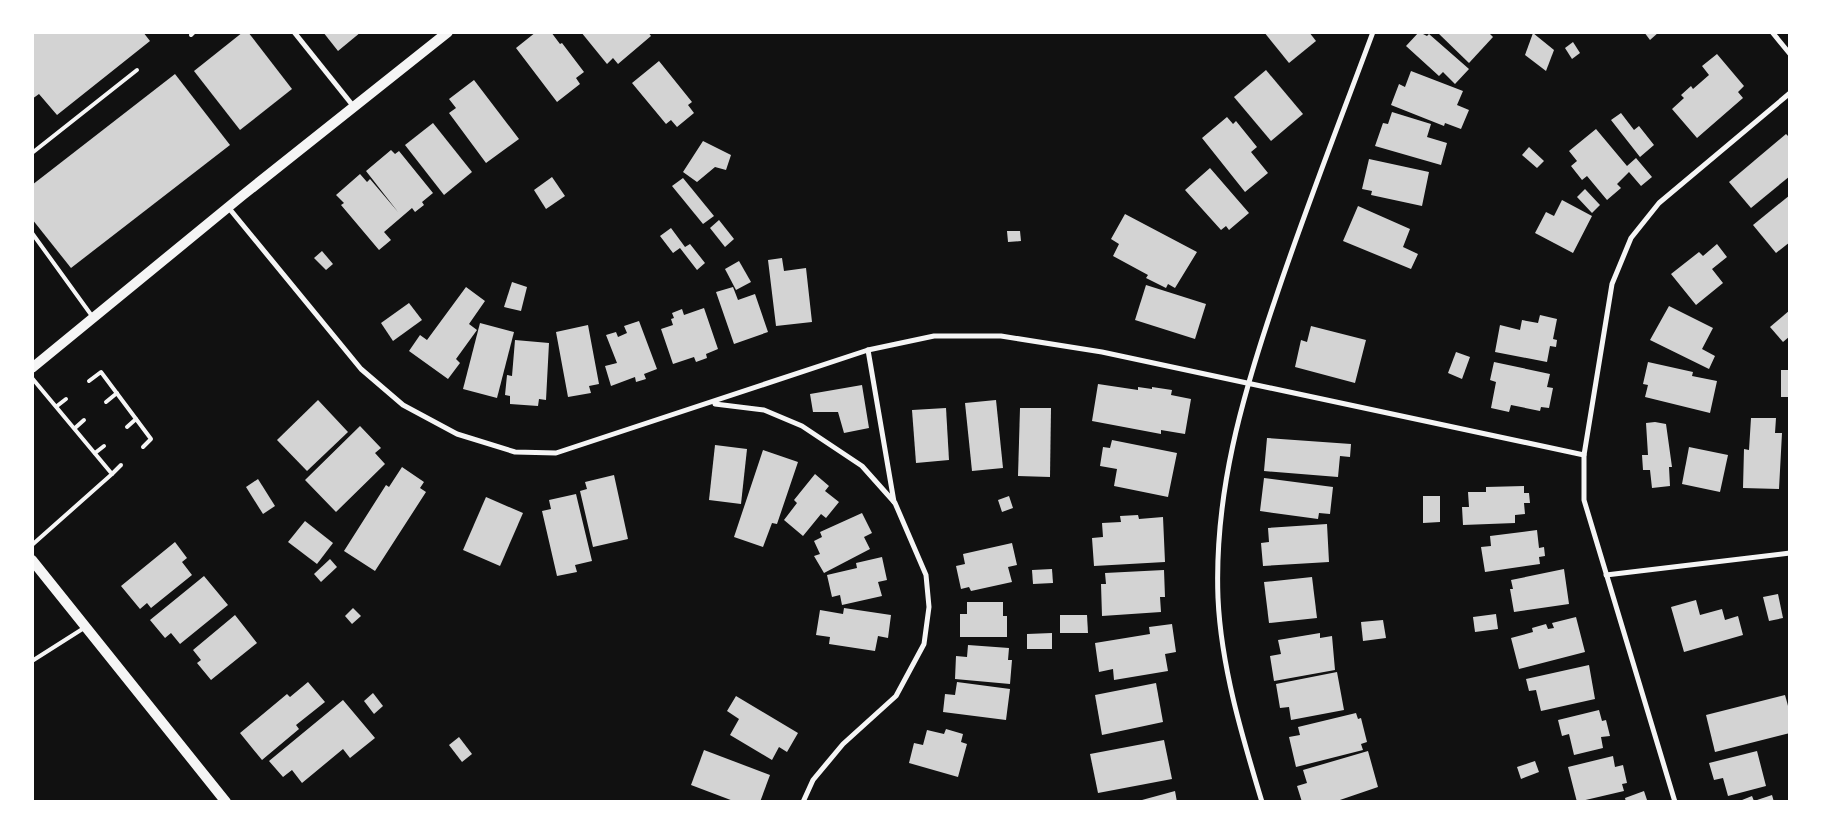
<svg xmlns="http://www.w3.org/2000/svg" width="1822" height="834" font-family="'Asap Condensed',sans-serif">
<style>
.building{fill:#d3d3d3}
.lines{fill:none;stroke-linecap:round;stroke-linejoin:round}
.service{stroke:#f5f5f5;stroke-width:4}
.minor{stroke:#f5f5f5;stroke-width:5}
.secondary{stroke:#f5f5f5;stroke-width:10}
</style>
<rect width="100%" height="100%" fill="#111"/>
<g class="building">
<polygon points="32,32 143,32 150,41 57,115 39,94 32,99"/>
<polygon points="243,32 248,32 292,89 240,130 194,71"/>
<polygon points="323,32 361,32 338,51"/>
<polygon points="536,32 551,32 560,44 562,43 584,72 576,78 580,84 557,102 516,48"/>
<polygon points="581,32 648,32 651,36 618,64 613,58 607,64"/>
<polygon points="1264,32 1309,32 1316,41 1289,63"/>
<polygon points="1419,32 1427,36 1429,34 1469,69 1455,84 1443,72 1439,76 1406,46"/>
<polygon points="1437,32 1488,32 1493,37 1469,63"/>
<polygon points="1644,32 1659,32 1650,40"/>
<polygon points="1533,33 1554,50 1546,71 1525,55"/>
<polygon points="1573,42 1580,53 1572,59 1565,48"/>
<polygon points="1717,54 1744,86 1738,92 1743,98 1697,138 1672,109 1684,98 1681,95 1691,86 1693,89 1709,75 1702,66"/>
<polygon points="659,61 692,102 688,105 694,113 677,127 671,120 666,124 632,83"/>
<polygon points="1266,70 1303,114 1271,141 1234,97"/>
<polygon points="1411,71 1463,91 1457,105 1469,110 1461,129 1445,123 1444,126 1391,105 1399,84 1405,87"/>
<polygon points="175,74 230,145 71,268 32,219 32,185"/>
<polygon points="474,80 519,139 486,163 449,113 456,108 449,99"/>
<polygon points="1392,112 1431,124 1427,137 1447,143 1441,165 1375,146 1383,123 1388,124"/>
<polygon points="1621,113 1634,130 1639,126 1654,145 1640,157 1611,120"/>
<polygon points="1227,117 1233,124 1236,121 1257,147 1251,152 1268,173 1245,192 1202,138"/>
<polygon points="433,123 472,172 444,195 405,145"/>
<polygon points="1596,129 1627,166 1636,158 1652,177 1641,186 1629,172 1617,184 1621,188 1607,200 1587,176 1582,180 1571,166 1577,161 1569,151"/>
<polygon points="1786,134 1790,138 1790,176 1751,208 1729,182"/>
<polygon points="703,141 731,155 726,170 715,167 697,182 683,172"/>
<polygon points="1529,147 1544,161 1537,168 1522,155"/>
<polygon points="391,150 395,154 399,151 433,193 422,202 424,205 415,212 412,208 384,232 391,240 379,250 341,205 344,203 336,195 360,174 367,182 370,179 398,212 366,171"/>
<polygon points="1369,159 1429,172 1422,206 1371,195 1372,191 1362,189"/>
<polygon points="1210,168 1249,213 1229,230 1226,226 1221,230 1185,190"/>
<polygon points="552,177 565,196 546,209 534,190"/>
<polygon points="683,178 714,216 703,224 672,186"/>
<polygon points="1585,189 1600,205 1592,213 1577,197"/>
<polygon points="1790,195 1790,242 1776,253 1753,225"/>
<polygon points="1562,200 1592,216 1573,253 1535,233 1546,212 1554,216"/>
<polygon points="1358,206 1410,229 1403,247 1418,254 1411,269 1343,241"/>
<polygon points="1125,214 1197,252 1175,288 1168,284 1166,288 1146,278 1148,275 1113,256 1119,244 1111,239"/>
<polygon points="719,220 734,239 725,247 710,228"/>
<polygon points="671,228 685,247 690,244 705,263 697,270 680,248 673,253 660,236"/>
<polygon points="1007,231 1020,231 1021,241 1008,242"/>
<polygon points="1717,244 1727,257 1712,269 1723,283 1696,305 1671,274 1699,252 1703,256"/>
<polygon points="322,251 333,264 326,270 314,258"/>
<polygon points="782,258 784,271 806,268 812,322 776,326 768,260"/>
<polygon points="739,261 751,282 736,290 725,269"/>
<polygon points="512,282 527,287 521,311 504,307"/>
<polygon points="1146,285 1206,304 1195,339 1135,320"/>
<polygon points="466,287 485,301 469,324 477,330 456,359 460,363 448,379 409,351 420,335 427,340"/>
<polygon points="733,287 738,300 755,294 768,332 734,344 716,292"/>
<polygon points="409,303 422,320 393,341 381,323"/>
<polygon points="1669,306 1713,328 1702,349 1715,356 1709,369 1650,340"/>
<polygon points="704,308 718,349 706,354 707,358 696,362 694,357 673,364 661,329 673,325 671,319 674,318 672,313 682,309 684,315"/>
<polygon points="1790,310 1790,336 1783,342 1770,327"/>
<polygon points="1540,315 1557,319 1553,339 1557,340 1556,347 1550,346 1547,362 1495,352 1500,325 1520,330 1522,320 1538,323"/>
<polygon points="639,321 657,369 644,374 646,379 636,382 635,377 611,386 605,366 617,363 606,335 616,332 618,337 627,333 624,326"/>
<polygon points="480,323 514,332 497,398 463,389"/>
<polygon points="588,325 599,384 589,386 591,393 568,397 556,332"/>
<polygon points="1311,326 1366,340 1355,383 1295,367 1301,340 1307,342"/>
<polygon points="515,340 549,343 546,400 539,399 538,406 510,404 510,396 505,395 507,375 512,376"/>
<polygon points="1456,352 1470,357 1462,379 1448,373"/>
<polygon points="1494,362 1550,374 1547,387 1553,388 1549,408 1541,407 1540,411 1511,405 1509,412 1491,408 1496,382 1490,380"/>
<polygon points="1648,362 1693,372 1692,376 1717,381 1710,413 1645,397 1648,385 1643,384"/>
<rect x="1781" y="370" width="9" height="27"/>
<polygon points="1098,384 1138,390 1138,387 1152,389 1152,387 1172,390 1171,395 1191,399 1185,434 1161,430 1161,434 1092,421"/>
<polygon points="862,385 869,428 844,433 838,412 813,412 810,394"/>
<polygon points="318,400 348,432 307,471 277,440"/>
<polygon points="996,400 1003,468 972,471 965,403"/>
<polygon points="946,408 949,460 916,463 912,410"/>
<polygon points="1020,408 1051,408 1050,477 1018,476"/>
<polygon points="1751,418 1776,418 1775,433 1782,433 1779,489 1743,488 1744,449 1749,450"/>
<polygon points="1655,422 1666,424 1672,467 1669,467 1670,486 1652,488 1650,470 1643,470 1642,455 1648,455 1646,423"/>
<polygon points="360,426 381,448 375,453 385,464 336,512 305,480"/>
<polygon points="1267,438 1351,444 1350,457 1340,456 1338,477 1264,471"/>
<polygon points="1112,440 1177,453 1168,497 1114,486 1117,469 1100,466 1103,447 1110,448"/>
<polygon points="715,445 747,449 741,504 709,500"/>
<polygon points="1689,447 1728,455 1720,492 1682,484"/>
<polygon points="763,450 798,462 777,524 772,523 763,547 734,537"/>
<polygon points="402,467 424,482 420,488 426,492 375,571 344,551 386,485 389,487"/>
<polygon points="815,474 829,486 825,491 839,502 826,518 821,514 803,536 784,520 797,503 794,500"/>
<polygon points="614,475 628,539 593,547 580,491 587,489 585,482"/>
<polygon points="1264,478 1333,487 1330,514 1319,513 1318,519 1260,511"/>
<polygon points="258,479 275,506 263,514 246,487"/>
<polygon points="1524,486 1524,493 1529,493 1530,503 1524,503 1525,514 1515,515 1515,523 1463,525 1462,507 1469,507 1468,492 1486,492 1486,487"/>
<polygon points="576,494 592,561 575,565 577,572 557,576 542,511 551,509 549,500"/>
<polygon points="1009,496 1013,508 1002,512 998,500"/>
<polygon points="1423,496 1440,496 1440,522 1423,523"/>
<polygon points="486,497 523,513 500,566 463,550"/>
<polygon points="862,513 872,533 864,537 870,549 824,573 814,556 820,554 814,541 822,537 820,532"/>
<polygon points="1138,515 1139,519 1163,517 1165,562 1094,566 1092,538 1103,537 1102,523 1121,522 1120,516"/>
<polygon points="305,521 333,543 317,564 288,542"/>
<polygon points="1327,524 1329,562 1263,566 1261,543 1269,542 1268,528"/>
<polygon points="1537,530 1539,548 1544,547 1545,556 1539,557 1540,564 1485,572 1481,547 1491,546 1490,536"/>
<polygon points="175,542 187,558 182,562 192,575 151,608 147,603 140,609 121,586"/>
<polygon points="1012,543 1017,565 1008,567 1012,582 971,591 969,587 961,589 956,566 965,564 963,554"/>
<polygon points="882,557 887,580 878,582 882,596 842,605 840,595 832,597 827,575 857,568 856,563"/>
<polygon points="330,559 337,567 321,582 314,574"/>
<polygon points="1052,569 1053,583 1033,584 1032,570"/>
<polygon points="1564,569 1569,604 1514,612 1510,589 1513,589 1511,580"/>
<polygon points="1164,570 1165,597 1160,597 1161,612 1102,616 1101,584 1106,584 1105,573"/>
<polygon points="204,576 228,605 180,644 171,633 165,638 150,620"/>
<polygon points="1312,577 1317,618 1269,623 1264,582"/>
<polygon points="1778,594 1783,618 1769,621 1763,597"/>
<polygon points="1696,600 1700,615 1722,609 1725,620 1738,616 1743,635 1684,652 1671,607"/>
<polygon points="967,602 1003,602 1003,616 1007,616 1007,637 960,637 960,614 967,614"/>
<polygon points="353,608 361,616 352,624 345,616"/>
<polygon points="844,608 891,615 888,638 878,636 875,651 829,644 830,637 816,635 820,610 843,614"/>
<polygon points="1496,614 1498,629 1475,632 1473,617"/>
<polygon points="235,615 257,643 211,680 197,663 201,660 193,650"/>
<polygon points="1060,615 1087,615 1088,633 1060,633"/>
<polygon points="1576,617 1585,652 1519,669 1511,638 1533,632 1532,628 1546,624 1548,629 1554,628 1552,623"/>
<polygon points="1383,620 1386,638 1363,641 1361,622"/>
<polygon points="1172,624 1176,652 1165,654 1168,671 1114,680 1113,669 1099,672 1095,643 1150,634 1149,627"/>
<polygon points="1052,633 1052,649 1027,649 1027,634"/>
<polygon points="1320,633 1320,638 1332,636 1335,670 1274,681 1270,656 1281,654 1278,640"/>
<polygon points="968,645 1009,648 1008,660 1012,660 1010,684 955,679 956,656 967,657"/>
<polygon points="1589,665 1595,699 1541,711 1536,690 1529,691 1526,679"/>
<polygon points="1337,672 1344,710 1291,720 1289,707 1280,708 1276,684"/>
<polygon points="308,682 325,702 296,725 299,729 262,760 240,733 287,694 290,697"/>
<polygon points="957,682 1010,689 1006,720 943,712 945,694 955,695"/>
<polygon points="1156,683 1163,722 1102,735 1095,695"/>
<polygon points="373,693 383,706 374,714 364,701"/>
<polygon points="1785,695 1790,713 1790,733 1715,752 1706,715"/>
<polygon points="736,696 798,733 787,752 779,747 772,760 730,735 739,719 727,711"/>
<polygon points="343,700 375,738 350,758 343,749 302,783 292,770 283,777 269,761"/>
<polygon points="1599,710 1602,721 1606,720 1610,736 1601,737 1603,748 1574,755 1569,734 1562,736 1558,720"/>
<polygon points="1356,713 1358,719 1361,718 1367,742 1361,744 1363,750 1296,767 1289,737 1300,735 1298,727"/>
<polygon points="946,729 963,734 961,742 967,744 958,777 909,763 914,743 923,745 927,730 944,734"/>
<polygon points="459,737 472,754 462,762 449,745"/>
<polygon points="1164,740 1172,779 1098,793 1090,754"/>
<polygon points="704,750 770,775 760,802 736,802 691,785"/>
<polygon points="1368,751 1378,787 1334,802 1302,802 1297,786 1307,783 1303,770"/>
<polygon points="1757,751 1766,786 1728,796 1723,778 1714,780 1709,763"/>
<polygon points="1613,756 1615,767 1623,765 1627,783 1622,784 1624,791 1577,802 1568,767"/>
<polygon points="1535,761 1539,772 1521,779 1517,767"/>
<polygon points="1175,791 1177,802 1143,802 1142,800"/>
<polygon points="1644,791 1647,800 1626,802 1625,798"/>
<polygon points="1772,795 1774,802 1737,802 1752,796 1754,801"/>
</g>
<g class="lines">
<g class="service">
<polyline points="191,35 194,32"/>
<polyline points="32,153 137,70"/>
<polyline points="32,233 92,316"/>
<polyline points="32,378 112,474 32,545"/>
<polyline points="89,381 101,372 151,439 143,447"/>
<polyline points="106,402 117,393"/>
<polyline points="57,406 66,399"/>
<polyline points="127,427 136,419"/>
<polyline points="75,428 84,420"/>
<polyline points="95,453 104,446"/>
<polyline points="112,474 121,465"/>
<polyline points="32,661 84,628"/>
</g>
<g class="minor">
<polyline points="294,32 354,107"/>
<polyline points="1772,32 1790,54"/>
<polyline points="228,207 361,369 403,405 457,434 515,452 556,453 868,350 934,336 1001,336 1102,352 1584,455"/>
<polyline points="868,350 894,502"/>
<polyline points="715,404 764,410 802,426 862,466 895,503 926,575 929,607 924,644 896,696 843,744 813,780 803,802"/>
<polyline points="1606,575 1790,553"/>
<path d="M1262,802C1242,736 1221,666 1218,598C1214,494 1242,397 1275,300C1305,210 1340,121 1373,32"/>
<polyline points="1675,802 1584,500 1584,455 1612,284 1631,238 1659,203 1790,93"/>
</g>
<g class="secondary">
<polyline points="32,368 243,195 448,32"/>
<polyline points="32,560 226,802"/>
</g>
</g>
<rect width="1822" height="834" fill="none" stroke="#ffffff" stroke-width="68"/>
</svg>
